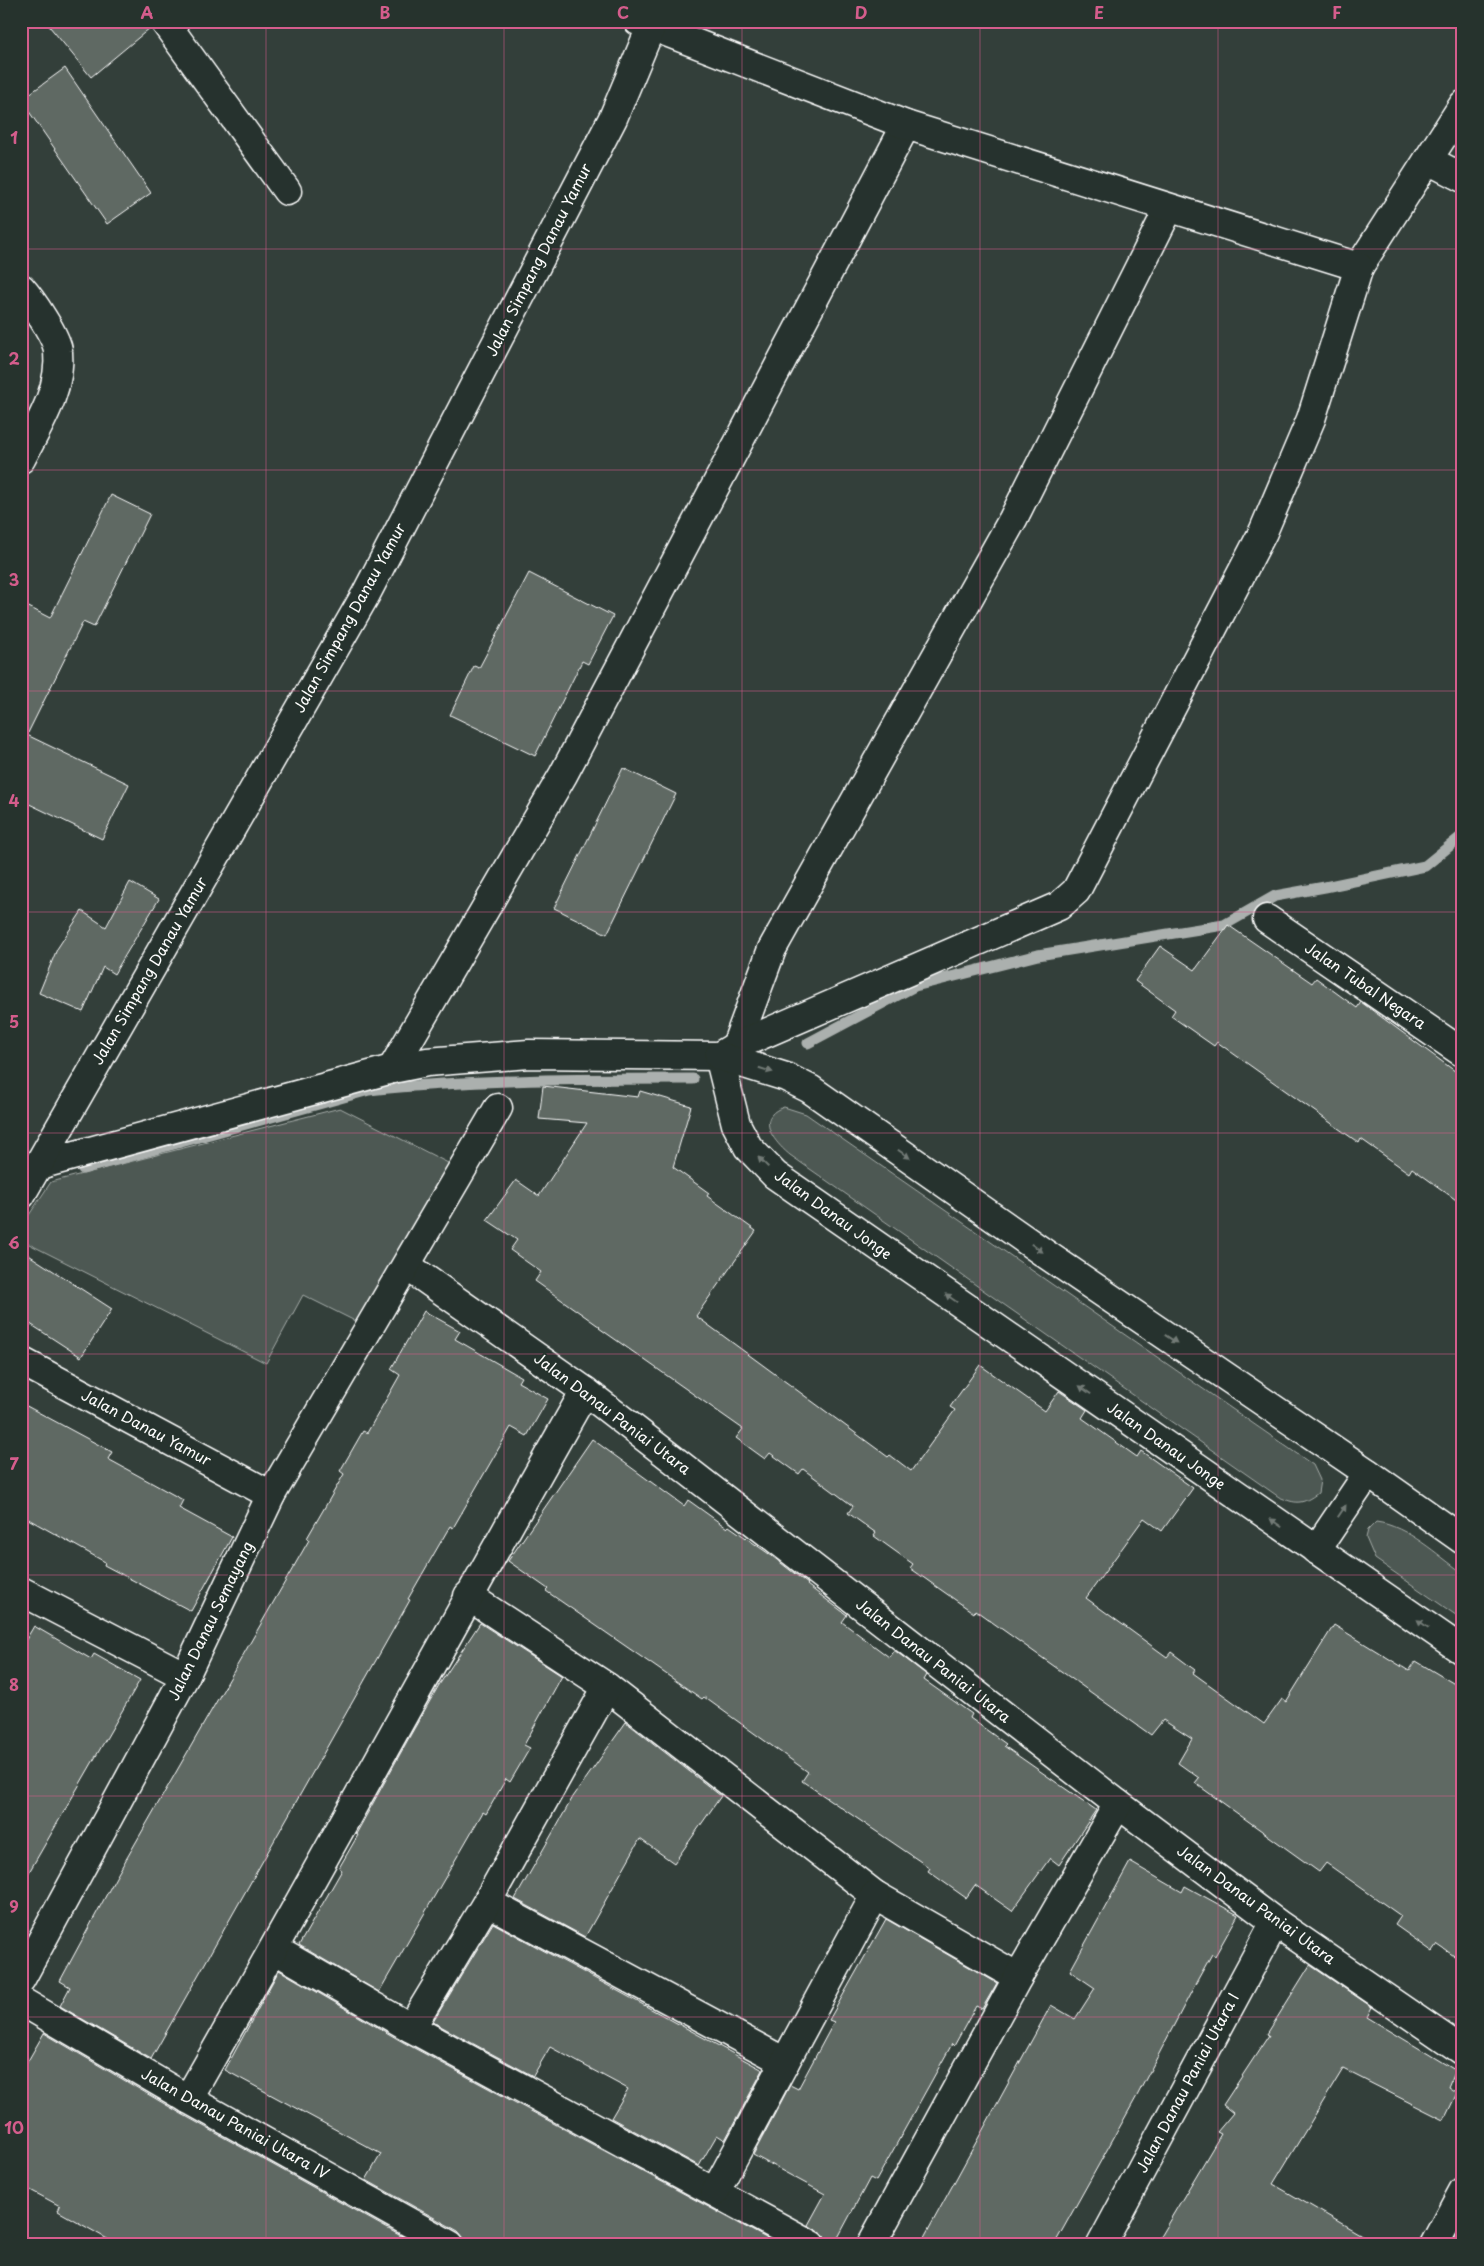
<svg xmlns="http://www.w3.org/2000/svg" width="1484" height="2266" font-family="'Playpen Sans',sans-serif">
<style>
.green{fill:#4d5853;stroke:#a6aca9}
.lines{fill:none;stroke-linecap:round;stroke-linejoin:round}
.stream{stroke:#abb0ae;stroke-width:11}
.building{fill:#5f6964;stroke:#fff}
.minor-casing{stroke:#fff;stroke-width:31}
.major-casing{stroke:#fff;stroke-width:31}
.minor{stroke:#26332d;stroke-width:28}
.major{stroke:#26332d;stroke-width:28}
.oneway{fill:#727a76}
.grid{fill:none;stroke:#d45d8c;stroke-width:1;stroke-opacity:0.55}
.labels{text-anchor:middle;stroke-width:4;stroke-linejoin:round;paint-order:stroke}
.street-label{font-size:15px;fill:#fff;stroke:#26332d}
.neatline{fill:none;stroke:#d45d8c;stroke-width:2}
.grid-label{font-size:16px;text-anchor:middle;font-weight:bold;fill:#d45d8c}
</style>
<rect width="100%" height="100%" fill="#333f3a"/>
<filter id="ink" filterUnits="userSpaceOnUse"><feTurbulence type="fractalNoise" baseFrequency=".02" numOctaves="2"/><feDisplacementMap in="SourceGraphic" scale="10" xChannelSelector="R" yChannelSelector="G"/><feConvolveMatrix kernelMatrix="1 2 1 2 8 2 1 2 1" color-interpolation-filters="sRGB"/></filter>
<g filter="url(#ink)">
<g class="green">
<path d="M784,1107L806,1114L1313,1465L1320,1480L1318,1493C1302,1505 1296,1504 1279,1497L790,1155C774,1142 754,1117 784,1107Z"/>
<polygon points="340,1108 450,1164 357,1322 303,1295 266,1363 21,1240 21,1227 51,1182"/>
<path d="M1376,1522C1408,1526 1437,1555 1463,1573V1620L1375,1559L1366,1538L1368,1530Z"/>
</g>
<g class="lines">
<g class="stream">
<polyline points="808,1043 915,986 1038,955 1224,925 1275,896 1325,887 1425,866 1463,835"/>
<path d="M83,1169L369,1090C476,1079 585,1079 693,1079"/>
</g>
</g>
<g class="building">
<polygon points="45,21 149,21 150,28 91,77"/>
<polygon points="65,68 151,193 107,224 21,100"/>
<polygon points="111,495 150,514 94,627 83,622 27,735 129,784 102,839 21,800 21,603 50,618"/>
<polygon points="529,573 613,616 588,664 582,661 535,756 450,715 474,666 479,668"/>
<polygon points="623,768 676,794 607,934 554,908"/>
<polygon points="130,882 159,899 114,974 103,967 83,1012 39,993 57,949 82,911 106,927"/>
<polygon points="1228,925 1312,983 1316,978 1357,1008 1361,1002 1463,1077 1463,1205 1412,1168 1409,1173 1361,1139 1359,1143 1217,1042 1214,1046 1171,1016 1175,1010 1135,981 1160,946 1195,970"/>
<polygon points="543,1086 638,1097 640,1091 691,1106 673,1167 709,1193 707,1196 756,1231 696,1316 888,1457 890,1455 911,1471 955,1410 950,1407 980,1365 1045,1411 1059,1391 1087,1410 1082,1418 1137,1457 1141,1451 1193,1488 1162,1531 1144,1518 1086,1598 1167,1657 1171,1652 1195,1670 1193,1673 1264,1724 1282,1699 1286,1702 1334,1625 1409,1671 1416,1661 1463,1689 1463,1962 1438,1945 1433,1952 1395,1925 1401,1916 1326,1863 1319,1872 1195,1783 1199,1778 1178,1763 1192,1739 1163,1720 1151,1735 975,1610 974,1613 934,1585 910,1568 913,1564 874,1536 876,1533 848,1513 853,1506 803,1469 799,1474 770,1453 765,1459 736,1438 743,1429 599,1328 600,1327 535,1281 541,1272 510,1250 517,1240 487,1220 516,1180 539,1196 587,1123 539,1119"/>
<polygon points="21,1250 112,1309 81,1357 21,1318"/>
<polygon points="424,1311 460,1331 455,1339 521,1377 518,1382 548,1399 527,1436 511,1427 453,1528 450,1526 408,1599 410,1600 151,2059 60,2006 70,1987 60,1981 116,1877 309,1540 307,1538 344,1474 340,1471 363,1431 367,1433 400,1375 391,1369"/>
<polygon points="21,1403 112,1452 108,1459 183,1500 179,1508 232,1537 191,1611 104,1565 105,1562 21,1515"/>
<polygon points="592,1439 684,1506 688,1500 727,1528 729,1526 772,1556 808,1584 807,1585 847,1615 842,1622 889,1657 894,1650 927,1675 924,1680 972,1714 970,1718 1006,1744 1004,1746 1096,1810 1059,1865 1050,1858 1012,1911 975,1885 966,1898 928,1871 930,1868 802,1781 808,1772 704,1697 702,1699 546,1591 548,1589 508,1561"/>
<polygon points="480,1623 562,1676 524,1745 530,1748 510,1782 506,1779 486,1814 483,1812 379,1992 299,1945 342,1870 339,1868 358,1835 356,1834 411,1734 439,1685"/>
<polygon points="34,1626 91,1659 94,1654 140,1680 21,1886 21,1648"/>
<polygon points="626,1722 721,1796 674,1863 640,1839 585,1937 515,1899 573,1797"/>
<polygon points="1130,1862 1182,1892 1185,1886 1238,1915 1215,1956 1212,1954 1198,1979 1137,2096 1054,2245 920,2245 1051,2005 1075,2019 1095,1988 1070,1971"/>
<polygon points="886,1919 997,1983 982,2009 976,2006 954,2046 952,2044 876,2181 870,2178 834,2245 828,2245 825,2236 808,2225 825,2194 753,2155 790,2085 798,2089 834,2022 829,2020"/>
<polygon points="493,1923 763,2070 725,2140 717,2135 699,2166 611,2118 628,2089 550,2047 533,2076 433,2022"/>
<polygon points="1310,1965 1372,2007 1367,2017 1455,2070 1448,2087 1457,2093 1444,2120 1343,2069 1273,2184 1379,2245 1155,2245 1221,2134 1217,2132 1233,2113 1223,2105 1269,2035 1267,2034"/>
<polygon points="279,1970 403,2042 779,2245 466,2245 463,2237 458,2231 366,2180 381,2154 225,2070"/>
<polygon points="44,2033 180,2113 417,2245 118,2245 58,2211 60,2206 21,2185 21,2073"/>
</g>
<g class="lines">
<g class="minor-casing">
<g id="minor">
<polyline points="164,21 287,191"/>
<polyline points="1428,160 1463,178"/>
<polyline points="1359,267 1463,105"/>
<path d="M21,288C31,299 57,337 58,351C62,390 38,426 21,459"/>
<polyline points="1267,919 1463,1053"/>
<polyline points="736,1046 772,949 1013,519 1169,208"/>
<polyline points="392,1069 563,775 906,125"/>
<polyline points="39,1165 392,1069 427,1062 529,1054 719,1056 736,1046 1059,906 1076,891 1263,532 1311,419 1359,267 906,125 638,21"/>
<polyline points="21,1195 366,594 613,118 651,27"/>
<polyline points="407,1266 585,1391 1118,1804 1275,1922 1463,2051"/>
<polyline points="21,1361 271,1495"/>
<polyline points="21,1591 185,1676"/>
<polyline points="468,1596 607,1687 875,1895 1018,1977"/>
<polyline points="487,1902 785,2062"/>
<polyline points="274,1949 411,2028 812,2245"/>
<polyline points="21,1979 185,1676 271,1495 498,1108"/>
<polyline points="21,2001 188,2099 450,2245"/>
<polyline points="411,2028 487,1902 607,1687"/>
<path d="M188,2099C323,1864 451,1626 585,1391"/>
<polyline points="715,2192 875,1895"/>
<polyline points="871,2245 1018,1977 1118,1804"/>
<polyline points="1101,2245 1275,1922"/>
<polyline points="1434,2245 1463,2191"/>
</g>
</g>
<g class="major-casing">
<g id="major">
<polyline points="719,1056 736,1124 748,1147 775,1175 1463,1651"/>
<polyline points="719,1056 786,1077 810,1089 1047,1255 1368,1473 1463,1540"/>
<polyline points="1316,1550 1368,1473"/>
</g>
</g>
<use href="#minor" class="minor"/>
<use href="#major" class="major"/>
</g>
<defs><path id="oneway-solid" d="M-6-.8H1V-3.2L6.5 0L1 3.2V.8H-6Z" transform="scale(1.25)"/></defs>
<g class="oneway">
<use href="#oneway-solid" transform="translate(766 1070) rotate(17)"/>
<use href="#oneway-solid" transform="translate(904 1154) rotate(35)"/>
<use href="#oneway-solid" transform="translate(763 1162) rotate(-135)"/>
<use href="#oneway-solid" transform="translate(1037 1248) rotate(35)"/>
<use href="#oneway-solid" transform="translate(951 1298) rotate(-145)"/>
<use href="#oneway-solid" transform="translate(1171 1339) rotate(34)"/>
<use href="#oneway-solid" transform="translate(1085 1390) rotate(-145)"/>
<use href="#oneway-solid" transform="translate(1342 1511) rotate(-56)"/>
<use href="#oneway-solid" transform="translate(1276 1523) rotate(-145)"/>
<use href="#oneway-solid" transform="translate(1423 1624) rotate(-145)"/>
</g>
</g>
<path class="grid" d="M266,21V2245M504,21V2245M742,21V2245M980,21V2245M1218,21V2245M21,249H1463M21,470H1463M21,691H1463M21,912H1463M21,1133H1463M21,1354H1463M21,1575H1463M21,1796H1463M21,2017H1463"/>
<g class="labels">
<g class="street-label">
<text transform="translate(539 260) rotate(-63)" y="5">Jalan Simpang Danau Yamur</text>
<text transform="translate(350 618) rotate(-61)" y="5">Jalan Simpang Danau Yamur</text>
<text transform="translate(150 971) rotate(-60)" y="5">Jalan Simpang Danau Yamur</text>
<text transform="translate(1365 986) rotate(34)" y="5">Jalan Tubal Negara</text>
<text transform="translate(833 1215) rotate(36)" y="5">Jalan Danau Jonge</text>
<text transform="translate(612 1414) rotate(37)" y="5">Jalan Danau Paniai Utara</text>
<text transform="translate(146 1428) rotate(28)" y="5">Jalan Danau Yamur</text>
<text transform="translate(1166 1446) rotate(35)" y="5">Jalan Danau Jonge</text>
<text transform="translate(211 1621) rotate(-64)" y="5">Jalan Danau Semayang</text>
<text transform="translate(933 1661) rotate(38)" y="5">Jalan Danau Paniai Utara</text>
<text transform="translate(1256 1905) rotate(36)" y="5">Jalan Danau Paniai Utara</text>
<text transform="translate(1188 2083) rotate(-62)" y="5">Jalan Danau Paniai Utara I</text>
<text transform="translate(235 2124) rotate(29)" y="5">Jalan Danau Paniai Utara IV</text>
</g>
</g>
<rect width="1484" height="2266" fill="none" stroke="#26332d" stroke-width="55"/>
<rect x="28" y="28" width="1428" height="2210" class="neatline"/>
<g class="grid-label">
<text x="147" y="19">A</text>
<text x="385" y="19">B</text>
<text x="623" y="19">C</text>
<text x="861" y="19">D</text>
<text x="1099" y="19">E</text>
<text x="1337" y="19">F</text>
<text x="14" y="144">1</text>
<text x="14" y="365">2</text>
<text x="14" y="586">3</text>
<text x="14" y="807">4</text>
<text x="14" y="1028">5</text>
<text x="14" y="1249">6</text>
<text x="14" y="1470">7</text>
<text x="14" y="1691">8</text>
<text x="14" y="1913">9</text>
<text x="14" y="2134">10</text>
</g>
</svg>
